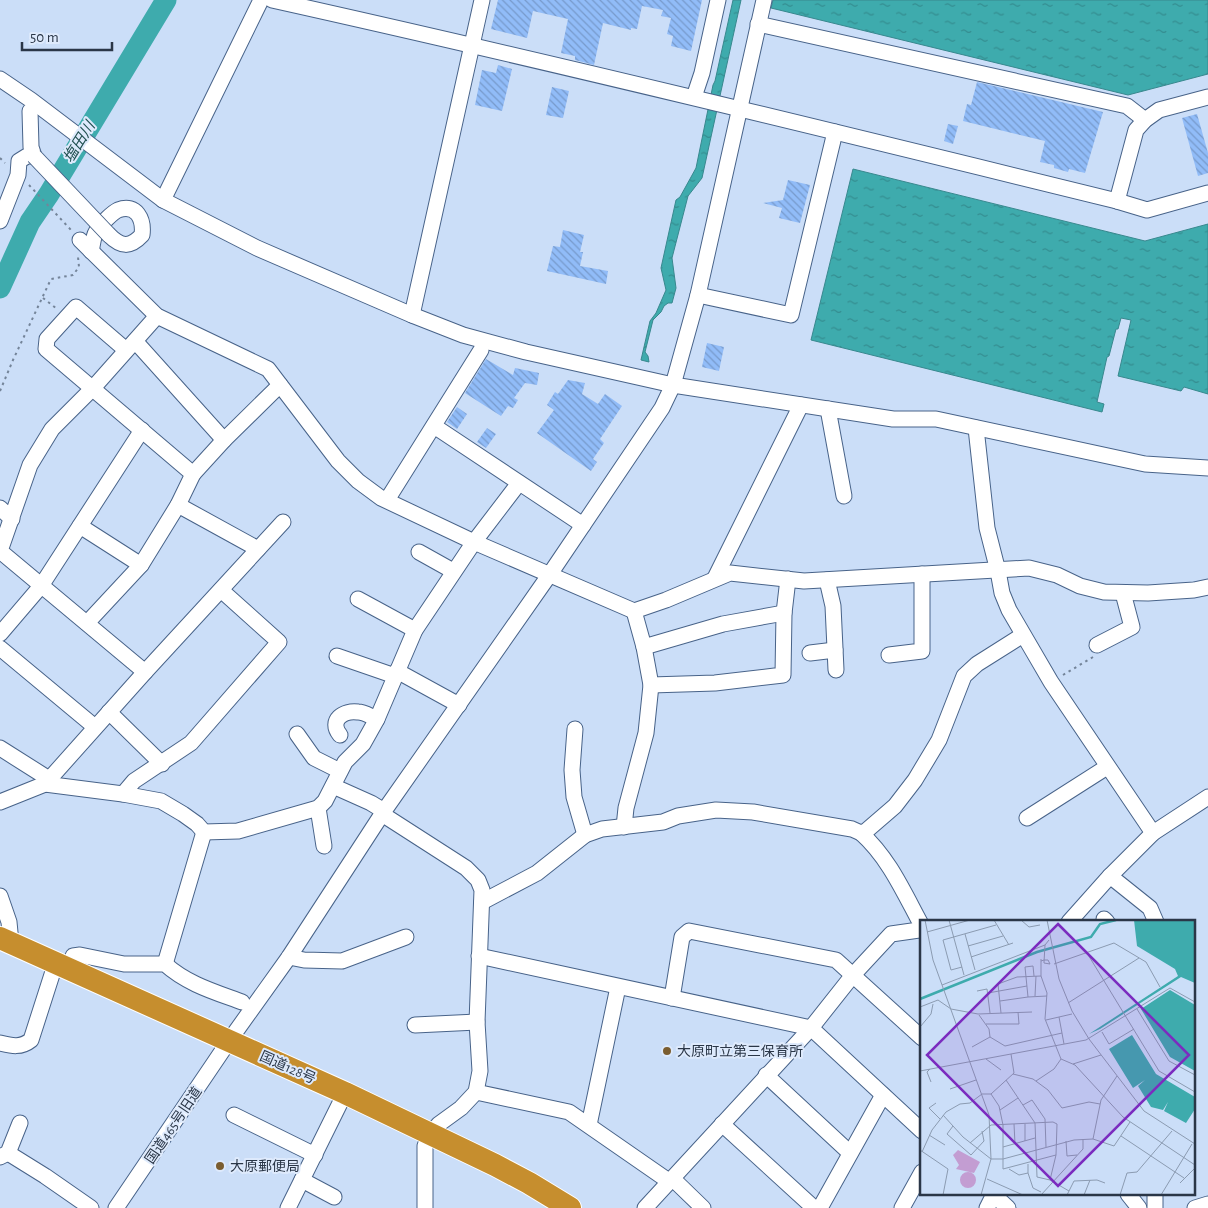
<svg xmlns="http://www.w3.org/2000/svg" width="1208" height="1208" font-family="'Alegreya Sans','Noto Sans JP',sans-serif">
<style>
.water{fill:url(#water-ripples);stroke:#38888e}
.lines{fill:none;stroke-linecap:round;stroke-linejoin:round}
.river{stroke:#3eabad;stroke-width:21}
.building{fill:url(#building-back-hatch)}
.minor-casing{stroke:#486389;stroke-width:17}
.highway-casing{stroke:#fff;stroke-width:24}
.path{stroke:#748499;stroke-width:2;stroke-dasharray:2.5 4;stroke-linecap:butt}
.minor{stroke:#fff;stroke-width:15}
.highway{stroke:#c68e2e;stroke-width:22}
.minor-bridge-casing{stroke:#486389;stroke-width:17;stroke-linecap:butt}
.minor-bridge{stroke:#fff;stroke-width:15}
.poi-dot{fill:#7a5d30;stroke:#deeafc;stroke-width:2}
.labels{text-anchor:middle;stroke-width:4;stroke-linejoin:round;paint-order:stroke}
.poi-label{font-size:14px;fill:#2a3647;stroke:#deeafc;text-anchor:start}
.street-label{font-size:14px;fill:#2a3647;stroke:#deeafc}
.water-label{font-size:15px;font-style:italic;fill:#215050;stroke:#deeafc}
.inset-river{fill:none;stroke:#3eabad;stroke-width:2.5}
.inset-road{fill:none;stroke:#8b9bb1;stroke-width:1}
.view{fill:#7b2cbf;fill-opacity:0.15;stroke:#7b2cbf;stroke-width:2.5}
.inset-edge{fill:none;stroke:#2a3647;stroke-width:2.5}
</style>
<defs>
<pattern id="water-ripples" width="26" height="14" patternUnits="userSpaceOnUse" patternTransform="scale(1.25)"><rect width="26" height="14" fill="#3eabad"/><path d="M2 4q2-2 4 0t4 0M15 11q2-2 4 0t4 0" fill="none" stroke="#348c8f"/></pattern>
<pattern id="building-back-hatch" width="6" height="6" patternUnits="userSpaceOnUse" patternTransform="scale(1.25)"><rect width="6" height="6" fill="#91bcf8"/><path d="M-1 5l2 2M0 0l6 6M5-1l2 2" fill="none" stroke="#779acb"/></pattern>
</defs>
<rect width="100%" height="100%" fill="#cbdef8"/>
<g class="water">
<polygon points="733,0 741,0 702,178 688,196 672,258 676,288 672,303 668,303 664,306 661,312 653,320 645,352 648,356 649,362 641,360 650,321 656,313 666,290 661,268 676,200 680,197 696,168 713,85 715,81"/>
<polygon points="773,0 1208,0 1208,74 1128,95 771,8"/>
<polygon points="853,169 1145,241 1208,224 1208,394 1184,387 1181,391 1118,376 1131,320 1121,318 1118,329 1116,329 1109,356 1107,357 1097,402 1104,404 1102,412 811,340"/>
</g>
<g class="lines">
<polyline class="river" points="0,288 30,222 49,194 166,0"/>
</g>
<g class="building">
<polygon points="498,0 702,0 691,51 671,46 673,36 667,34 671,18 661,16 663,10 642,6 637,29 631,28 631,30 603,23 594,65 575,60 575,56 561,53 568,19 533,11 527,38 491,29"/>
<polygon points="498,65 512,69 502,111 475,105 482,70 496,73"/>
<polygon points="977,82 1103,112 1085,173 1069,169 1068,172 1054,168 1054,165 1040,162 1045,141 963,121 967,104 971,105"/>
<polygon points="552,87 569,91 563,118 546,115"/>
<polygon points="1197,114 1208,153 1208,173 1198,176 1182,118"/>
<polygon points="948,124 958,126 953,144 944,141"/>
<polygon points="788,180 810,185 800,223 779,218 782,208 763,203 783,200"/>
<polygon points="563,230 584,235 580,252 583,252 580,266 608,271 606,284 547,271 553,246 560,247"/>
<polygon points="707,343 724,347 719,371 702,367"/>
<polygon points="486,359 513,375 515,368 539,373 537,385 525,383 514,398 518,400 513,408 508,406 501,416 465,393"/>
<polygon points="568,380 585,383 582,394 598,404 605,394 622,406 600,439 604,443 593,459 597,462 591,471 537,433 554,410 547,405 555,392 558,394"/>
<polygon points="457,407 467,414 457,429 447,422"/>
<polygon points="487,428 496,434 486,448 477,442"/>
</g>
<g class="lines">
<g class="minor-casing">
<g id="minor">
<path d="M272,0C555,63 836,132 1117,201L1147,210L1208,193"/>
<polyline points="758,24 1127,106 1145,120"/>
<polyline points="0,79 31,100 163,200 257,248 412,315 463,335 526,352 673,385 893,419 936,419 1145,464 1208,468"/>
<polyline points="694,97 702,73 718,0"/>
<polyline points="163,200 261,0"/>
<polyline points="1117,201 1136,130 1145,120 1159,110 1208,97"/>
<polyline points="0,221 18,175 19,161 27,156 34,156 31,147 30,111"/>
<polyline points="80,240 157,316 268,369 338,461 358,481 381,498 474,542 634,611 666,600 730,573 804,581 1029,568 1057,575 1080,586 1104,592 1148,593 1194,590 1208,587"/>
<path d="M91,251C93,244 93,234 98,229C102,223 112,213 118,210C137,203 144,220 142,235C130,248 121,247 109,235"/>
<polyline points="698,295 791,315 835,132"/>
<polyline points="412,315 482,0"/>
<polyline points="135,341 224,440"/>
<polyline points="828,409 844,496"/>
<polyline points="434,426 583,525"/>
<polyline points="976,428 987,528 998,571 1002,593 1009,610 1051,682 1153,833"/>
<polyline points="193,474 224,440 280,385"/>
<polyline points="387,500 481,350"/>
<polyline points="178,505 258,549"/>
<polyline points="0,508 12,519"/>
<polyline points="80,526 141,565"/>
<polyline points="419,552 453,571"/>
<polyline points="715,578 801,405"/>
<polyline points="827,580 833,606 836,670"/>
<polyline points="358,599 415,630"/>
<polyline points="87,623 141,565 178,505 193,474 46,349 47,339 76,307 126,350"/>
<polyline points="0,634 41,586 142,430"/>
<polyline points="1097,645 1132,627 1123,593"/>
<polyline points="644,647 723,624 784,613"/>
<polyline points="0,648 95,727"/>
<polyline points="810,653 835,650"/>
<polyline points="889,655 922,651 922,574"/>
<polyline points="337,656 395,676"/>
<polyline points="397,671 459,705"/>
<polyline points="145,672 0,551 30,465 52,429 93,388 157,316"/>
<polyline points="651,685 715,683 783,675 784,613 788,579"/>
<polyline points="109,712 162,764"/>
<polyline points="575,729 572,770 574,797 585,835"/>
<polyline points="297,734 314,758 340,771"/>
<path d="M340,735C328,720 344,710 358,712C365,712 371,717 377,719"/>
<polyline points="0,748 49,779"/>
<polyline points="45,784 145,672 283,522"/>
<polyline points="333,786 371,803 384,811"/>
<polyline points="123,794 134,781 191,743 279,642 221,590"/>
<polyline points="0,802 45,784 123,794 161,801 183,814 197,824 204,832 238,831 318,808 325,801 345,762 363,744 377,719 415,630 474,542 519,483"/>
<polyline points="318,808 324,846"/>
<polyline points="382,814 466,868 478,880 482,890 477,1022 480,1071 476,1092 461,1108 439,1124 430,1134 425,1146 425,1208"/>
<polyline points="1027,818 1107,767"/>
<polyline points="624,827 626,808 646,733 651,685 644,647 634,611"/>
<path d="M861,833C889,858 904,893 922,926"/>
<polyline points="1110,876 1150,908 1156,922"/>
<polyline points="0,896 9,922 11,943"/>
<polyline points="482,902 537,873 585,835 602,829 663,822 678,816 716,810 753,812 852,829 861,833 866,831 895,806 915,780 939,740 964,676 977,664 1023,635"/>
<polyline points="1104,919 1107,922"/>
<polyline points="1069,922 1110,876 1153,833 1208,797"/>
<path d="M73,956L80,955L124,964H165C187,984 215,992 242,1002"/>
<polyline points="479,956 811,1028 922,1131"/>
<polyline points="289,957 304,960 342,961 406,937"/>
<polyline points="165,964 204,832"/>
<polyline points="672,998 682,937 689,931 836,960 922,1038"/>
<polyline points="415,1025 477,1022"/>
<path d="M0,1043C12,1046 21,1048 31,1040L56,962"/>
<polyline points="766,1075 850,1153"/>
<polyline points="476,1092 569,1112 670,1182"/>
<polyline points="234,1115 315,1155"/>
<polyline points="722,1124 814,1208"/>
<polyline points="589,1125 618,987"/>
<polyline points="8,1153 45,1176 91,1208"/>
<polyline points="0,1157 8,1153 20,1123"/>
<polyline points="673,1179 703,1208"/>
<polyline points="302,1180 334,1197"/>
<polyline points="993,1194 1008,1208"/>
<polyline points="1128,1194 1139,1208"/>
<polyline points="1155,1194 1155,1208"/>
<polyline points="116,1208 229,1041 289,957 384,811 550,574 662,408 673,385 698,295 764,0"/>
<polyline points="288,1208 345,1093"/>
<polyline points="645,1208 811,1028 853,975 891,934 919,930 922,926"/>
<polyline points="820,1208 883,1095"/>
<polyline points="902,1208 922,1172"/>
<polyline points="987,1208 994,1194"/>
<polyline points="1195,1208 1208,1204"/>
</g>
</g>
<g class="highway-casing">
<polyline id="highway" points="0,938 345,1093 495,1165 529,1183 570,1208"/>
</g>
<g class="path">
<polyline points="0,158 5,163"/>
<polyline points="29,185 72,231"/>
<polyline points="43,298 57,309"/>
<polyline points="0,391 13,360 51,279 73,275 79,267 78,257"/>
<polyline points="1063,675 1093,657"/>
</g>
<use href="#minor" class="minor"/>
<use href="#highway" class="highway"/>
<g class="minor-bridge-casing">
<polyline id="minor-bridge" points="34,156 109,235"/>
</g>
<use href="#minor-bridge" class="minor-bridge"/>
</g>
<g class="poi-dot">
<circle cx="667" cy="1051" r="5"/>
<circle cx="220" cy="1166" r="5"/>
</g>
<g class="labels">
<g class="poi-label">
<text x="677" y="1056">大原町立第三保育所</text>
<text x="230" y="1171">大原郵便局</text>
</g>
<g class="street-label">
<text transform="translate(288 1067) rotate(24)" y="5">国道128号</text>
<text transform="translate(173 1125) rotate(-56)" y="5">国道465号旧道</text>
</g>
<g class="water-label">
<text transform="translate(79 142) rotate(-58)" y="5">塩田川</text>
</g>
</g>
<g transform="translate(920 920)">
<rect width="275" height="275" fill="#cbdef8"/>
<path d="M38,230L60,242L54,253L36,249L39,245L33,235ZM40 260a8 8 0 1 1 16 0a8 8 0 1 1-16 0Z" fill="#c39dd2"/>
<path d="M214,0H275V63L261,57L180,109L169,114L258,56L255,49L217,26ZM250,70L275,85V151L250,137L221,89ZM212,115L236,154L275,177V189L266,203L244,191L248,182L243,190L231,187L218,166L225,160L213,168L189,129Z" fill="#3eabad"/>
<path class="inset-river" d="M0,79L117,32L171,17L180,4L196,0"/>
<path class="inset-road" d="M5,0L13,40L69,195L71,239L61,275M29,0L44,55M74,0L89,25M101,0L109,7L120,5M127,0L139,59L152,91L169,119L224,191L275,224M7,12L50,0M45,14L55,50M48,26L83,16M167,33L239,151L275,172M51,37L93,23M121,39V56L127,73L125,99L141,139L155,145L203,197L275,245M121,41L124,40H128L130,44L124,43V42L125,25M134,44L194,23L226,42L240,67M42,47L31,50L23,20L76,5M22,65L125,25L129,20M57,71L67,69L70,93M68,73L107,66M115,76L116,56M108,77L127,76M80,81L108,77L105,47L113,46L114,56M148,83L219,38M0,87L18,80L31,89L58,94L112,92M217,89L249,141L275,155M81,93L78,64L97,57L121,56M59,95L69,109L70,117L85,126L142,113M139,97L144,124M126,100L152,94M66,104H99L98,92M0,107L11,94L13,84M182,112L189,124L214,109M52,127L70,117M66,139L81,150M153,144L181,135M10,149L7,152L11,162M0,151L166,120L250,68L275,82M93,154L113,159L128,170L142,188L169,182L180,184M86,160L115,203L117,257L130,260L149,271M116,161L134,149L141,139M30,169L56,160M71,174L79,186L83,205M16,183L9,188L20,199M103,185L112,180L125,199L126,227M80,190L98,178M23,195L43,217L71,239H83L154,220L173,219L194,226L210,202M94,204L95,224M105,204V221M33,206L27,214L51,235L64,221L62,211M9,215L25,225M201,216L264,258M173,219L181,180L197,156M146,221L147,236L157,235M50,223L71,205L133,202L137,204L136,235L83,249V205M83,227L115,218M0,230L28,249L23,275M2,232L12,210L26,192L40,184L50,183L62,174H71L94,153L91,134M89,249L99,255L108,253V244M108,253L113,268L121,272M67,259L103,275M130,260L136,235M260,263L275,248M121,275L163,229V219M147,275L154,261L177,260L185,263M164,275L170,260M200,275L207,253L217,252L252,211M241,275L272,224"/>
<path class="view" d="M138,4L269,135L138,266L7,135Z"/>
<rect width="275" height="275" class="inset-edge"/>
</g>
<path d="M22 42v8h90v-8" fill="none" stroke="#2a3647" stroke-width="2.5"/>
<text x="30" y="42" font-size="15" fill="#2a3647" stroke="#deeafc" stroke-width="4" paint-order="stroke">50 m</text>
</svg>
